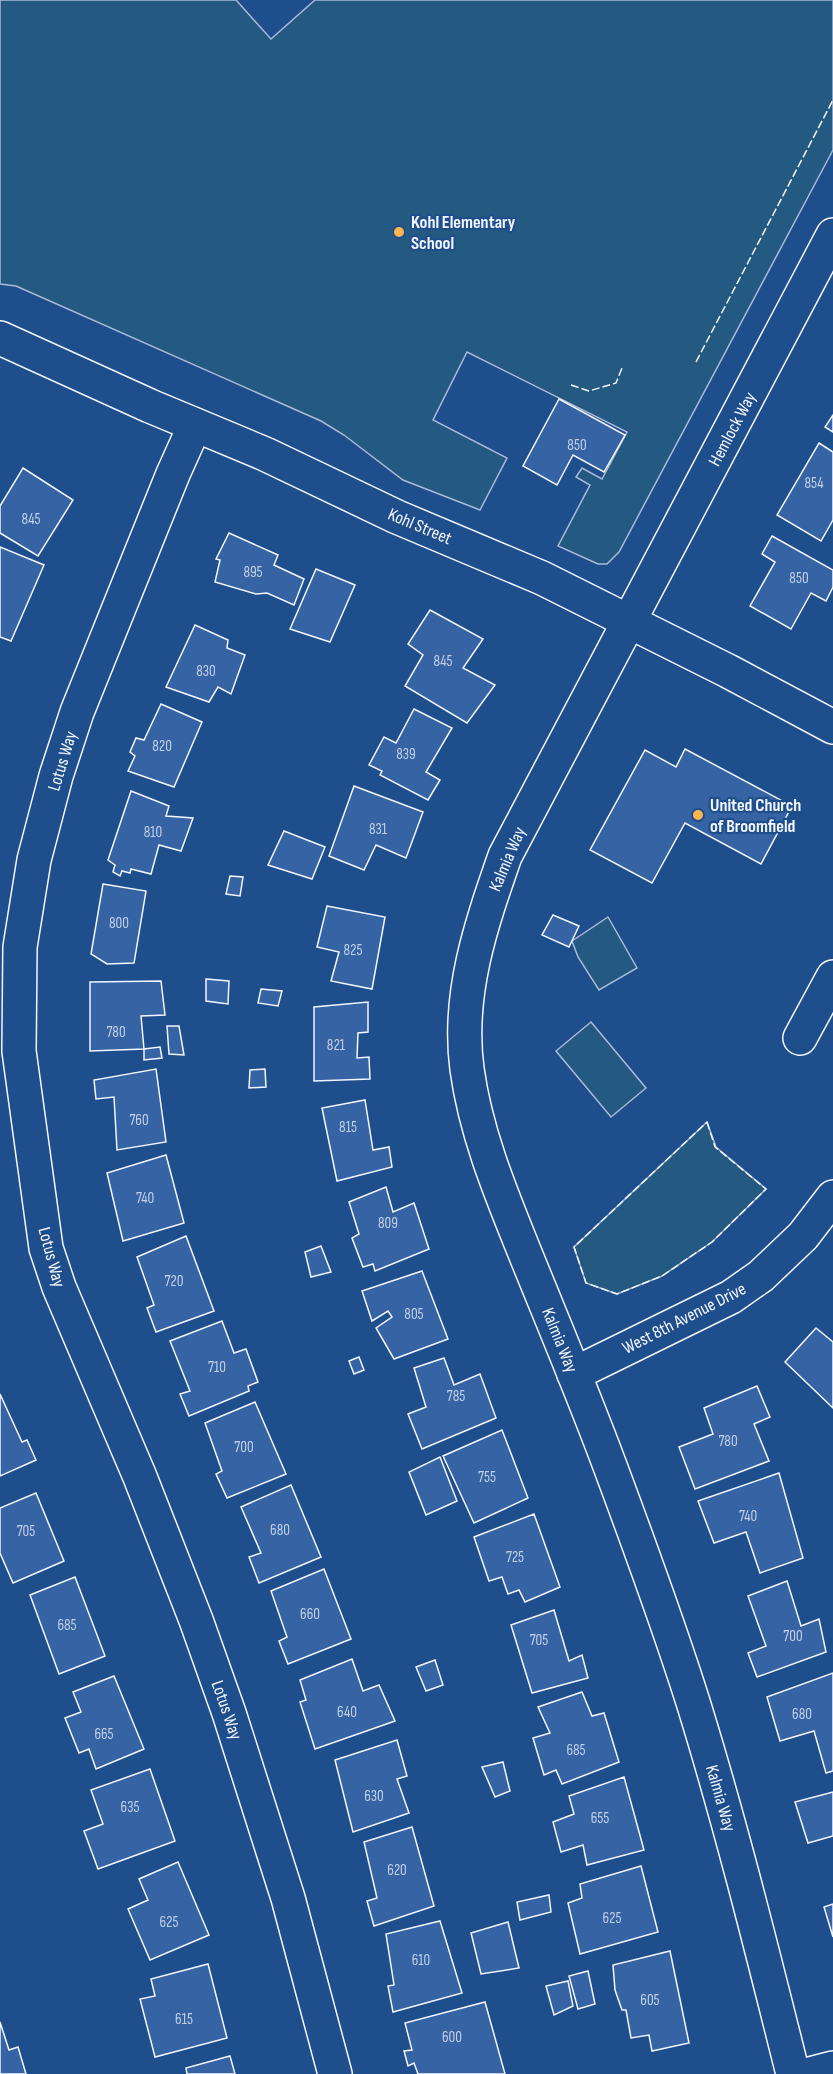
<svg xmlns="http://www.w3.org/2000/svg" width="833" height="2074" font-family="'Sofia Sans Condensed',sans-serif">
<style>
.green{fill:#245a82;stroke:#a8bbd7;stroke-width:1.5}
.building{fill:#3563a3;stroke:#f2f6ff;stroke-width:1.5}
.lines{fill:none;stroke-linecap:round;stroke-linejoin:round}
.minor-casing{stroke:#f2f6ff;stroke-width:36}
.minor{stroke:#1f4e8c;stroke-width:33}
.fence{stroke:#f2f6ff;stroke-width:1.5;stroke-dasharray:8 3;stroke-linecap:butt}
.poi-dot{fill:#ffb74d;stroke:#1f4e8c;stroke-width:2}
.labels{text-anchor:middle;stroke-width:4.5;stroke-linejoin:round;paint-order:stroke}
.number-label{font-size:15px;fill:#c3d1e8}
.poi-label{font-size:18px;font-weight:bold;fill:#f2f6ff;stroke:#1f4e8c;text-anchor:start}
.street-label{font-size:18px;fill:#f2f6ff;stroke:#1f4e8c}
</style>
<rect width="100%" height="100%" fill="#1f4e8c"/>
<g class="green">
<polygon points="0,0 236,0 271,39 315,0 833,0 833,150 619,552 607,564 598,564 558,546 590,485 576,477 582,468 602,479 627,432 467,352 433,420 507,458 480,510 403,480 344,435 321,421 16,286 0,284"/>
<polygon points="608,917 637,968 599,990 578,957 572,941"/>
<polygon points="591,1022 646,1088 611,1117 556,1051"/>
<polygon points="707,1122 716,1147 766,1189 712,1242 662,1276 617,1294 586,1283 574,1247"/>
</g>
<g class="building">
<polygon points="559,399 625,435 604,472 573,455 557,485 523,466"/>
<polygon points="833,415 833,432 825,427"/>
<polygon points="819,443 833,452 833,520 821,541 777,515"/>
<polygon points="23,468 73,500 38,556 0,533 0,506"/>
<polygon points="229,533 278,555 274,565 304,579 294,605 267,593 256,594 215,582 220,560 216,559"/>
<polygon points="772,536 833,570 833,587 826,601 811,593 791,629 750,606 775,562 762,554"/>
<polygon points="0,547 44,565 11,641 0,637"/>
<polygon points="316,569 355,585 330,642 290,629"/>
<polygon points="430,610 483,639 463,668 495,685 467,723 405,686 423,655 408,644"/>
<polygon points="195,625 228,640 227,648 245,655 231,694 218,687 209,702 166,687"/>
<polygon points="161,704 202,722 174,787 128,771 135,756 130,752 136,738 144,740"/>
<polygon points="414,709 452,728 426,772 440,780 428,800 380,775 382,771 369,765 384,737 396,743"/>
<polygon points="685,749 792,806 761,864 685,823 652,883 590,850 645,750 676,767"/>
<polygon points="354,786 423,812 406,858 376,845 364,870 329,856"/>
<polygon points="131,791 169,806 166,816 193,818 181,851 159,845 151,874 131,869 130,873 122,871 120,876 113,872 115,865 108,860"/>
<polygon points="284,831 325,847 312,879 268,865"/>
<polygon points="230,876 243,877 240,896 226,894"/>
<polygon points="103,884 146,891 134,963 107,964 91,954"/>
<polygon points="327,906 385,917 372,989 331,981 339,952 317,947"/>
<polygon points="553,915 579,926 569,947 542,935"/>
<polygon points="206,979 229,981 228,1004 206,1001"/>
<polygon points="161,981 165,1015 141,1016 144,1049 90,1051 90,982"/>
<polygon points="261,989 282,991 278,1006 258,1003"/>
<polygon points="368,1002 368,1032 358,1033 357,1058 369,1057 370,1079 314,1081 314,1007"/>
<polygon points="167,1026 179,1026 184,1055 169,1054"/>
<polygon points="160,1047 162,1058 144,1060 144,1049"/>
<polygon points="156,1069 166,1142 117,1150 114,1097 96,1099 94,1080"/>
<polygon points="265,1069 266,1087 249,1088 250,1070"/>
<polygon points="365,1100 373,1150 389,1147 392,1167 337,1181 322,1108"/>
<polygon points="166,1155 184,1223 123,1241 107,1173"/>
<polygon points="386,1187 393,1212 414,1203 429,1249 375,1271 373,1264 363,1267 352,1238 359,1234 349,1202"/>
<polygon points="186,1236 214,1311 156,1332 147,1308 154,1305 137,1257"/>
<polygon points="321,1246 331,1272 311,1277 305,1252"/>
<polygon points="422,1271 448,1339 394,1359 376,1328 392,1317 388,1311 372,1321 362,1291"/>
<polygon points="222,1321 234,1353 246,1349 258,1382 248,1386 249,1391 189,1416 180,1394 190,1391 170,1341"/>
<polygon points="816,1328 833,1342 833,1408 785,1362"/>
<polygon points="359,1357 364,1370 354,1374 349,1361"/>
<polygon points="444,1358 454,1385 480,1374 496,1418 422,1449 408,1414 426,1407 414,1368"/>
<polygon points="757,1386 770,1417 754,1424 769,1461 695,1489 679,1447 713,1434 704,1408"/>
<polygon points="0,1394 22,1442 27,1440 36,1460 0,1476"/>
<polygon points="255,1402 286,1474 227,1498 216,1474 222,1471 205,1423"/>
<polygon points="502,1430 528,1498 474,1523 443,1456"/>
<polygon points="440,1457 457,1501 426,1515 409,1472"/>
<polygon points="779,1473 803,1558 760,1573 746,1532 714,1543 698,1501"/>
<polygon points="291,1485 321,1557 259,1583 249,1557 261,1553 241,1507"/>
<polygon points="36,1493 64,1561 13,1583 0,1553 0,1508"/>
<polygon points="534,1514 560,1587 525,1602 519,1590 508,1594 502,1577 489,1581 474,1537"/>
<polygon points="324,1569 351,1639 288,1664 279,1641 287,1637 271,1591"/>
<polygon points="75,1577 105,1656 59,1674 30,1595"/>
<polygon points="787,1581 801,1626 819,1619 826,1652 757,1677 748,1653 766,1646 748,1596"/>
<polygon points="554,1610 569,1661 582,1655 588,1678 532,1693 511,1625"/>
<polygon points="352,1659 363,1691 379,1685 395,1721 315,1749 300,1702 306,1700 300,1680"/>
<polygon points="435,1660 443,1685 426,1691 416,1667"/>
<polygon points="833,1673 833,1771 826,1773 814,1731 780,1741 767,1697"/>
<polygon points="114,1676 144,1749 96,1769 89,1749 79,1753 65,1718 81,1712 73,1692"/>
<polygon points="582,1692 592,1716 604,1713 619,1762 562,1784 556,1770 544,1775 533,1738 550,1733 538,1707"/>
<polygon points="397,1740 407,1776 397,1779 409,1813 353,1832 335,1760"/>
<polygon points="503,1762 510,1791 495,1797 482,1767"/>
<polygon points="150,1769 175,1841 98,1869 84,1831 103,1824 91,1790"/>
<polygon points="624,1777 644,1850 587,1865 583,1845 561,1852 553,1822 574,1814 569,1796"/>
<polygon points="833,1792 833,1836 808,1843 795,1802"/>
<polygon points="412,1827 434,1906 374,1926 367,1901 377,1898 364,1842"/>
<polygon points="178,1862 209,1935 150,1960 128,1909 148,1900 139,1879"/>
<polygon points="641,1866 658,1932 580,1954 568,1903 582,1898 580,1884"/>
<polygon points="549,1895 551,1912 520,1920 517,1902"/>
<polygon points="833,1904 833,1937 824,1907"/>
<polygon points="440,1921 462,1993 393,2012 388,1986 394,1985 386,1934"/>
<polygon points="508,1922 519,1968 481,1974 471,1933"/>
<polygon points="670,1951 689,2043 652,2051 649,2035 631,2038 626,2010 622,2010 615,1990 613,1965"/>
<polygon points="208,1964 227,2038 155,2057 140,1999 155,1996 151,1979"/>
<polygon points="588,1971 595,2004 578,2009 569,1976"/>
<polygon points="568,1981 573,2006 554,2015 546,1986"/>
<polygon points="485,2002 505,2074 418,2074 414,2063 408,2066 404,2051 412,2050 405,2023"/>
<polygon points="0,2022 9,2050 18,2047 26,2074 0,2074"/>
<polygon points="230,2056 235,2074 187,2074 186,2068"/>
</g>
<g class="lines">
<g class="minor-casing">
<g id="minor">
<polyline points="0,338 150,406 265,454 397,517 542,578 728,671 833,727"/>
<polyline points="195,425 173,474 77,712 56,776 34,860 20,947 19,1051 46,1248 59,1287 140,1477 196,1620 229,1713 288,1898 335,2074"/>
<polyline points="800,1038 833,977"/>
<polyline points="574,1374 731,1297 761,1276 803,1236 833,1197"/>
<path d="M793,2074C762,1950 731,1825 693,1702C668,1623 639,1544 610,1466C584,1396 555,1327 527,1258C502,1196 476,1135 467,1069C457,994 481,925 505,856L833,235"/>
<polyline points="810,2074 833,2068"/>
</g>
</g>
<use href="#minor" class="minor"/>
<g class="fence">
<polyline points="696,362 833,100"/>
<polyline points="571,385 589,391 616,383 622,368"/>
<polygon points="707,1122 715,1147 766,1189 712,1242 662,1276 617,1294 586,1283 574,1247"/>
</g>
</g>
<g class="poi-dot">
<circle cx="399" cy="232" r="6"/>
<circle cx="698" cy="815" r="6"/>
</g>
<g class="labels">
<g class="number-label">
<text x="577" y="450">850</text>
<text x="814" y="488">854</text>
<text x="31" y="524">845</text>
<text x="253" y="577">895</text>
<text x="799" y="583">850</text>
<text x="443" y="666">845</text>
<text x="206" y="676">830</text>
<text x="162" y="751">820</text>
<text x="406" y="759">839</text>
<text x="378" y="834">831</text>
<text x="153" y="837">810</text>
<text x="119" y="928">800</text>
<text x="353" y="955">825</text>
<text x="116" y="1037">780</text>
<text x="336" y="1050">821</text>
<text x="139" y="1125">760</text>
<text x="348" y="1132">815</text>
<text x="145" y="1203">740</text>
<text x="388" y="1228">809</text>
<text x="174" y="1286">720</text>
<text x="414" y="1319">805</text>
<text x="217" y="1372">710</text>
<text x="456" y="1401">785</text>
<text x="728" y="1446">780</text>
<text x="244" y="1452">700</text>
<text x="487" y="1482">755</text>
<text x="748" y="1521">740</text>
<text x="280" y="1535">680</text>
<text x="26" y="1536">705</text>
<text x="515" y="1562">725</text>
<text x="310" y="1619">660</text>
<text x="67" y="1630">685</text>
<text x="793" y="1641">700</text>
<text x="539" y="1645">705</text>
<text x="347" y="1717">640</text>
<text x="802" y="1719">680</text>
<text x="104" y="1739">665</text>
<text x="576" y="1755">685</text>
<text x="374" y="1801">630</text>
<text x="130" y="1812">635</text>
<text x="600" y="1823">655</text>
<text x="397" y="1875">620</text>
<text x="612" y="1923">625</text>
<text x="169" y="1927">625</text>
<text x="421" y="1965">610</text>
<text x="650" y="2005">605</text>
<text x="184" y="2024">615</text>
<text x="452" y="2042">600</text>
</g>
<g class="poi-label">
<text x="411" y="228">Kohl Elementary<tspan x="411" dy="21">School</tspan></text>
<text x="710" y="811">United Church<tspan x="710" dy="21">of Broomfield</tspan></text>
</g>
<g class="street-label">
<text transform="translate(732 429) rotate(-62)" y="6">Hemlock Way</text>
<text transform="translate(420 526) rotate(23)" y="6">Kohl Street</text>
<text transform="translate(62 761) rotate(-73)" y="6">Lotus Way</text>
<text transform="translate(507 859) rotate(-67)" y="6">Kalmia Way</text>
<text transform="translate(52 1257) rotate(75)" y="6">Lotus Way</text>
<text transform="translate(684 1318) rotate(-27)" y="6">West 8th Avenue Drive</text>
<text transform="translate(560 1340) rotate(68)" y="6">Kalmia Way</text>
<text transform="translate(227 1710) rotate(71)" y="6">Lotus Way</text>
<text transform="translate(721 1798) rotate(74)" y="6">Kalmia Way</text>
</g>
</g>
</svg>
